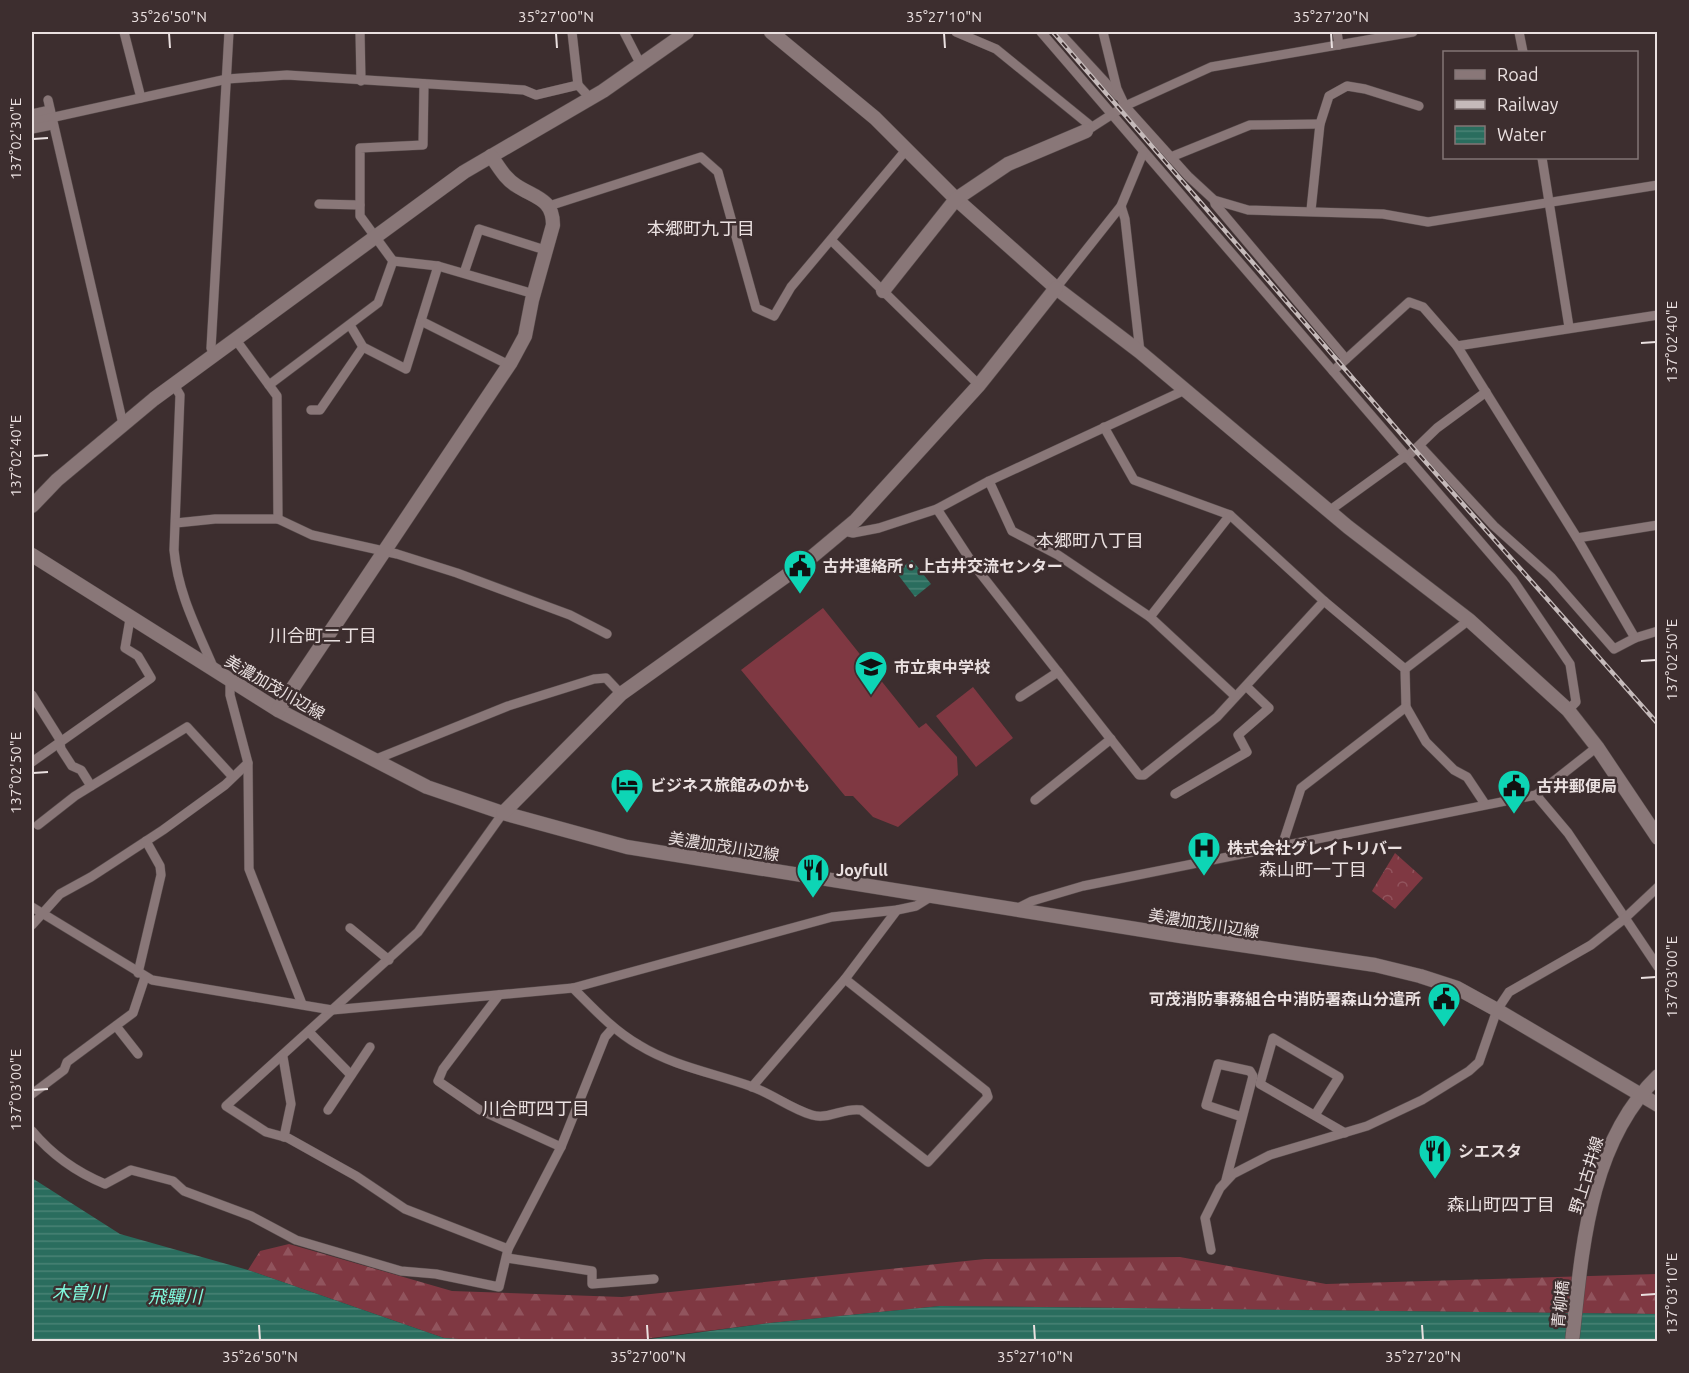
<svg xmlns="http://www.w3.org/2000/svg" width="1689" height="1373" font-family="Ubuntu,'Noto Sans JP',sans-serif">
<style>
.forest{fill:url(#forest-firs)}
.park{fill:url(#park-crowns)}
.pitch{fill:#7f3842}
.water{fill:url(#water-rules)}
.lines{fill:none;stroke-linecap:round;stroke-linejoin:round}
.street-casing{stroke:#574b4b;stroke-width:10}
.secondary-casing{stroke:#574b4b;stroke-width:15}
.street{stroke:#897778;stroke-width:9}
.secondary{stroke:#897778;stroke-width:14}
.rail-casing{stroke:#c5baba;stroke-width:4.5}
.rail{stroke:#3d2e2f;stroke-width:2;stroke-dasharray:7;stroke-linecap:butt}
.ticks{fill:none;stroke:#eae0e0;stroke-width:2}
.labels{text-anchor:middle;stroke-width:5;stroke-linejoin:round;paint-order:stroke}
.poi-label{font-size:16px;font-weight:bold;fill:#eae0e0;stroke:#3d2e2f;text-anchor:start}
.street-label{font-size:16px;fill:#eae0e0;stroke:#3d2e2f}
.neighbourhood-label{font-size:18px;fill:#eae0e0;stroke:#3d2e2f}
.water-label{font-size:18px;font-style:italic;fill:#80fbdf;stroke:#3d2e2f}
.neatline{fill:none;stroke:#eae0e0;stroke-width:2}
.ticks-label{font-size:15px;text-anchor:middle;fill:#eae0e0}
</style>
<defs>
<pattern id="forest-firs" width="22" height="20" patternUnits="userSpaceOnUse" patternTransform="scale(1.5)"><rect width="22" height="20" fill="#7f3842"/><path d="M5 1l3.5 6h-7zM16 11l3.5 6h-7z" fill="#91545d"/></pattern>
<pattern id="park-crowns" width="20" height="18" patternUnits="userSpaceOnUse" patternTransform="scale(1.5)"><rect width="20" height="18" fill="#7f3842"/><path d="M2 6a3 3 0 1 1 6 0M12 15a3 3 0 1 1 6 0" fill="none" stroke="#91545d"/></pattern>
<pattern id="water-rules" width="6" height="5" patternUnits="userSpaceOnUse" patternTransform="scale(1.5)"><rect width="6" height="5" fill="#2a6d5e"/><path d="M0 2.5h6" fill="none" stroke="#498275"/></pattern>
</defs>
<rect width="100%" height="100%" fill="#3d2e2f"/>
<polygon class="forest" points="289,1244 452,1291 622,1297 985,1259 1180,1257 1326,1284 1657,1274 1658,1314 940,1306 770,1323 628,1341 489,1342 444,1338 248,1270 260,1251"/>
<polygon class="park" points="1395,853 1423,878 1395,909 1372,891"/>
<g class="pitch">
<polygon points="823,608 919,728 926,723 957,757 958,775 898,827 873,817 853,796 845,796 741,670"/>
<polygon points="973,687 1013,738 976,767 936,716"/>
</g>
<g class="water">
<polygon points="912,560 931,584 915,597 896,572"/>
<polygon points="32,1178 120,1234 248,1270 444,1338 489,1341 32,1341"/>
<polygon points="940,1306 1658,1314 1657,1342 628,1342 770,1323"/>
</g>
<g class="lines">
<g class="street-casing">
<g id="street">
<polyline points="124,32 141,98"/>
<polyline points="360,32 361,81"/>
<polyline points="572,32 578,85"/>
<polyline points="624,32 641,65"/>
<polyline points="956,32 996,49 1092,127"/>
<polyline points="1041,32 1513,580 1570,664 1576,702 1568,710"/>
<polyline points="1059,32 1118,96"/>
<polyline points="1103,32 1117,89 1125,106 1188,176 1214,200 1248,210 1383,214 1428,222 1658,185"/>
<polyline points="1337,32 1339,45"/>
<polyline points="1519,32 1523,52"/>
<polyline points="48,100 123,424"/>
<polyline points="32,114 50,110"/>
<polyline points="32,122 227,79 287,75 524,90 536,95 578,85 590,98"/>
<polyline points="32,129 52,125"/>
<polyline points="1086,131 1125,106 1211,67 1413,32"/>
<polyline points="1171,157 1250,125 1320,124"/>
<polyline points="1542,158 1569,327"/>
<polyline points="1214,200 1215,204 1346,359"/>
<polyline points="319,204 360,205"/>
<polyline points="549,206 701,157 718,172 756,308 774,316 791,287 906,150"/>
<polyline points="1121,206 1125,219 1140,352"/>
<polyline points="1311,210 1320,124 1329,96 1347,86 1365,89 1419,106"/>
<polyline points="831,240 979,385"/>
<polyline points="393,261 438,266"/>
<polyline points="464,273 479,229 545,250"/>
<polyline points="1056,288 1121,206 1143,153"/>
<polyline points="421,321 509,365"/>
<polyline points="350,325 363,347 406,369 438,266 534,294"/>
<polyline points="236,340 277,396 278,519"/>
<polyline points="1457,346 1658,315"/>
<polyline points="214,355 211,348 229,32"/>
<polyline points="1333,371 1409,302 1423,307 1457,346 1577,538 1635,638 1658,631"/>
<path d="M174,385L180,395L174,550C178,594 197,629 214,669"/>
<polyline points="269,385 378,303 393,261 360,216 360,148 423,145 424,84"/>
<polyline points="311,410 320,410 363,347"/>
<polyline points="1104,427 1134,480 1230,515 1324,601 1405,669 1406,707 1426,742 1454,770 1467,777 1485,804"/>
<polyline points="1420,446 1494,526 1551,577 1614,649 1635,638"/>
<polyline points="1406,458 1437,428 1486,392"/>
<polyline points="989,481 1012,531 1058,555 1150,617"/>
<polyline points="937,509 973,564 1139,775 1144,775 1217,717 1324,601"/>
<polyline points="1329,511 1405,456"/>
<polyline points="1230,515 1150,617 1235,696"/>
<polyline points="176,523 215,519 278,519 312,535 397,554 457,573 570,615 607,634"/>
<polyline points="844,531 853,533 879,528 937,509 989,481 1185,390"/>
<polyline points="1577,538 1658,525"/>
<polyline points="1405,669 1469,620"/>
<polyline points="230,683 230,695 248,763 249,869 302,1004"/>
<polyline points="32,695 59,738 61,749 72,766 81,770 91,786"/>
<polyline points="1020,697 1058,672"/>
<polyline points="374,760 508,706 594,679 606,678 621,694"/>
<polyline points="32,762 151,678 138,656 125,648 130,619"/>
<polyline points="1175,794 1247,752 1238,735 1269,708 1247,687"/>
<polyline points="1536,795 1568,833 1658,967"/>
<polyline points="1035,800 1111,739"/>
<polyline points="503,813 418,932 226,1106 266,1132 288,1138 356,1176 405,1209 508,1249"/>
<polyline points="38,825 75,796 187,727 232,776"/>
<polyline points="1282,846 1301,788 1406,707"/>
<polyline points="32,907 152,980 332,1010 573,988 832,917 897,910 916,906 932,896"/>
<polyline points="1016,909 1032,901 1083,886 1536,795 1597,747"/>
<polyline points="32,925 60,894 91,877 163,830 225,785 248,763"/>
<polyline points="350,928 389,960"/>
<polyline points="138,973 161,875 160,866 146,841"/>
<path d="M573,988C594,1009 613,1030 639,1045C673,1066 713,1073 750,1086C771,1093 791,1109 812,1115C829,1120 844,1107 861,1110L928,1162L988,1097L986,1091L845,979"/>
<polyline points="499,995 443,1069 438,1081 480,1110 561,1147"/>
<polyline points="116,1026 138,1054"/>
<polyline points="309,1032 351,1075"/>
<polyline points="283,1057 291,1104 284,1137"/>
<polyline points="752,1087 845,979 897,910"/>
<polyline points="32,1094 64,1070 67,1062 133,1013 145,977"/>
<polyline points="328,1110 370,1047"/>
<polyline points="1315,1115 1339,1077 1273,1038 1260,1084 1345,1133"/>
<path d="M32,1131C52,1155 76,1172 105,1184L131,1170L173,1181L184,1191L251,1216L296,1240L401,1271L436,1274L499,1287L508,1249L561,1147L605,1037L613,1028"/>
<polyline points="1226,1180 1253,1076 1250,1071 1218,1064 1206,1105 1242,1117"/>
<polyline points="1211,1250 1205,1218 1220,1188 1233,1174 1270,1155 1367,1126 1422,1100 1469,1071 1479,1062 1497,1010 1509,992 1591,945 1624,919 1658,887"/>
<polyline points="507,1258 592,1271 592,1284 654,1279"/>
</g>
</g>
<g class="secondary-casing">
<g id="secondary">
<polyline points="771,32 875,118 956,199 1056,288 1140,352 1348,527 1469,620 1568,710 1597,747 1658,838"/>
<polyline points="883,291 956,199 1008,164 1086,131"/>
<polyline points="32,506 57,480 154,399 464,172 603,91 687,32"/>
<polyline points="32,555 278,710 427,787 503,813 627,847 1180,936 1375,965 1420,976 1457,988 1497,1010 1658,1105"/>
<path d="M278,710L511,362L525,336L532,300L553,225C553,199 536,198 517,186C505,179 499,167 491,156"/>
<polyline points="503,813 621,694 807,561 856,520 979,385 1056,288"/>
<path d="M1572,1342C1582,1251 1588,1144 1658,1076"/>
</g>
</g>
<use href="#street" class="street"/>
<use href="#secondary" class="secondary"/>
<g class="rail-casing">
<polyline id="rail" points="1053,32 1415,450 1658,724"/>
</g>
<use href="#rail" class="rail"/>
</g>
<path class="ticks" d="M169,33L170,48M556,33L557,48M944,33L945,48M1331,33L1332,48M33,139L48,138M1641,343L1656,342M33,456L48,455M1641,661L1656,660M33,773L48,772M1641,978L1656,977M33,1090L48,1089M1641,1295L1656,1294M259,1325L260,1340M647,1325L648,1340M1034,1325L1035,1340M1422,1325L1423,1340"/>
<defs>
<g id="civic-pin" transform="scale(1.725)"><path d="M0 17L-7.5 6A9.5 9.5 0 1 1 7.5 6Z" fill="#0dd5b5" stroke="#3d2e2f"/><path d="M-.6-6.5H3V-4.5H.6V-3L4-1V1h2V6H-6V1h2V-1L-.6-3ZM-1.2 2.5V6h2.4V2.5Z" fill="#111"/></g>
<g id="school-pin" transform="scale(1.725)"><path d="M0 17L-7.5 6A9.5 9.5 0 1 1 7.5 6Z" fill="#0dd5b5" stroke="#3d2e2f"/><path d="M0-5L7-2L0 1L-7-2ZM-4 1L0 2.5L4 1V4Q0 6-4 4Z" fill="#111"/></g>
<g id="hotel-pin" transform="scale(1.725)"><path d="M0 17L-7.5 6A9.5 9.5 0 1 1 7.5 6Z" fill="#0dd5b5" stroke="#3d2e2f"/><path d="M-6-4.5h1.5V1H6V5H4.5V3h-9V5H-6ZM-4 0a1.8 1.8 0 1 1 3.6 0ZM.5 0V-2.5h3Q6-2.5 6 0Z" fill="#111"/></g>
<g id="hospital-pin" transform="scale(1.725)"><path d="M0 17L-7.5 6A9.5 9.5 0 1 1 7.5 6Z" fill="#0dd5b5" stroke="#3d2e2f"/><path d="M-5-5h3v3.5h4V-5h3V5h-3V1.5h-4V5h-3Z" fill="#111"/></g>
<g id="restaurant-pin" transform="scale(1.725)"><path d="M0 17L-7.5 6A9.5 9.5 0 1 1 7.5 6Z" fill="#0dd5b5" stroke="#3d2e2f"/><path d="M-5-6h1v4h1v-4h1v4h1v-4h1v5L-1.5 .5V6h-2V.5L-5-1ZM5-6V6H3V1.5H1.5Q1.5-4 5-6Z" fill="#111"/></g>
</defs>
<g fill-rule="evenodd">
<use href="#civic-pin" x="800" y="566"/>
<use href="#school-pin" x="871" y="667"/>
<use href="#hotel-pin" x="627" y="785"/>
<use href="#civic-pin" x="1514" y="786"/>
<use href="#hospital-pin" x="1204" y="848"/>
<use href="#restaurant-pin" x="813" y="870"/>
<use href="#civic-pin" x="1444" y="999"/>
<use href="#restaurant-pin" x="1435" y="1151"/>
</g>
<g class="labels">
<g class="poi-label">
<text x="823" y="572">古井連絡所・上古井交流センター</text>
<text x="894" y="673">市立東中学校</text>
<text x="650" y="791">ビジネス旅館みのかも</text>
<text x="1537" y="792">古井郵便局</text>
<text x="1227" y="854">株式会社グレイトリバー</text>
<text x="836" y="876">Joyfull</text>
<text x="1421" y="1005" text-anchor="end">可茂消防事務組合中消防署森山分遣所</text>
<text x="1458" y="1157">シエスタ</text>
</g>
<g class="street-label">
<text transform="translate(275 687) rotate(30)" y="6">美濃加茂川辺線</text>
<text transform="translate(724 846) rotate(9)" y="6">美濃加茂川辺線</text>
<text transform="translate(1204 923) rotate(9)" y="6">美濃加茂川辺線</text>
<text transform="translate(1586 1175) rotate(-73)" y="6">野上古井線</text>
<text transform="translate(1560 1304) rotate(-84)" y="6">青柳橋</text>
</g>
<g class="neighbourhood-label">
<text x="701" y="235">本郷町九丁目</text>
<text x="1090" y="547">本郷町八丁目</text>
<text x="323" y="642">川合町二丁目</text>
<text x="1313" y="876">森山町一丁目</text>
<text x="536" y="1115">川合町四丁目</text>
<text x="1501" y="1211">森山町四丁目</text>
</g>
<g class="water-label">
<text x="79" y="1299">木曽川</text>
<text x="175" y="1303">飛驒川</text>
</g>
</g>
<rect width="1689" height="1373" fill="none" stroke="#3d2e2f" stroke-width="66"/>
<rect x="1443" y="51" width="195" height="108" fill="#3d2e2f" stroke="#827576" stroke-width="1.5"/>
<rect x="1455" y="70" width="30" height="9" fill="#897778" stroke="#827576" stroke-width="1.5"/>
<text x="1497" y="81" font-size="18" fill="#eae0e0">Road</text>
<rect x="1455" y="100" width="30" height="9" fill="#c5baba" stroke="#827576" stroke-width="1.5"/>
<text x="1497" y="111" font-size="18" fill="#eae0e0">Railway</text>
<rect x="1455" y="126" width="30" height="18" fill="url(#water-rules)" stroke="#827576" stroke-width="1.5"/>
<text x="1497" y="141" font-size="18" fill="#eae0e0">Water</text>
<rect x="33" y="33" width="1623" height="1307" class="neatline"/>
<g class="ticks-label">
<text x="169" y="22">35°26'50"N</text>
<text x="556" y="22">35°27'00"N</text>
<text x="944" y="22">35°27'10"N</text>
<text x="1331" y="22">35°27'20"N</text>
<text transform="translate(16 139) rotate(-90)" y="5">137°02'30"E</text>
<text transform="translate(1672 342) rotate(-90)" y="5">137°02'40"E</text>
<text transform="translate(16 456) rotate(-90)" y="5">137°02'40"E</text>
<text transform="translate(1672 660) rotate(-90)" y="5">137°02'50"E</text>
<text transform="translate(16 773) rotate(-90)" y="5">137°02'50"E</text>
<text transform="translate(1672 977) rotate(-90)" y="5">137°03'00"E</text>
<text transform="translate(16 1090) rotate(-90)" y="5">137°03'00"E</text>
<text transform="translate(1672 1294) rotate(-90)" y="5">137°03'10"E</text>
<text x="260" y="1362">35°26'50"N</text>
<text x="648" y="1362">35°27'00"N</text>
<text x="1035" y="1362">35°27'10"N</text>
<text x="1423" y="1362">35°27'20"N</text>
</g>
</svg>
